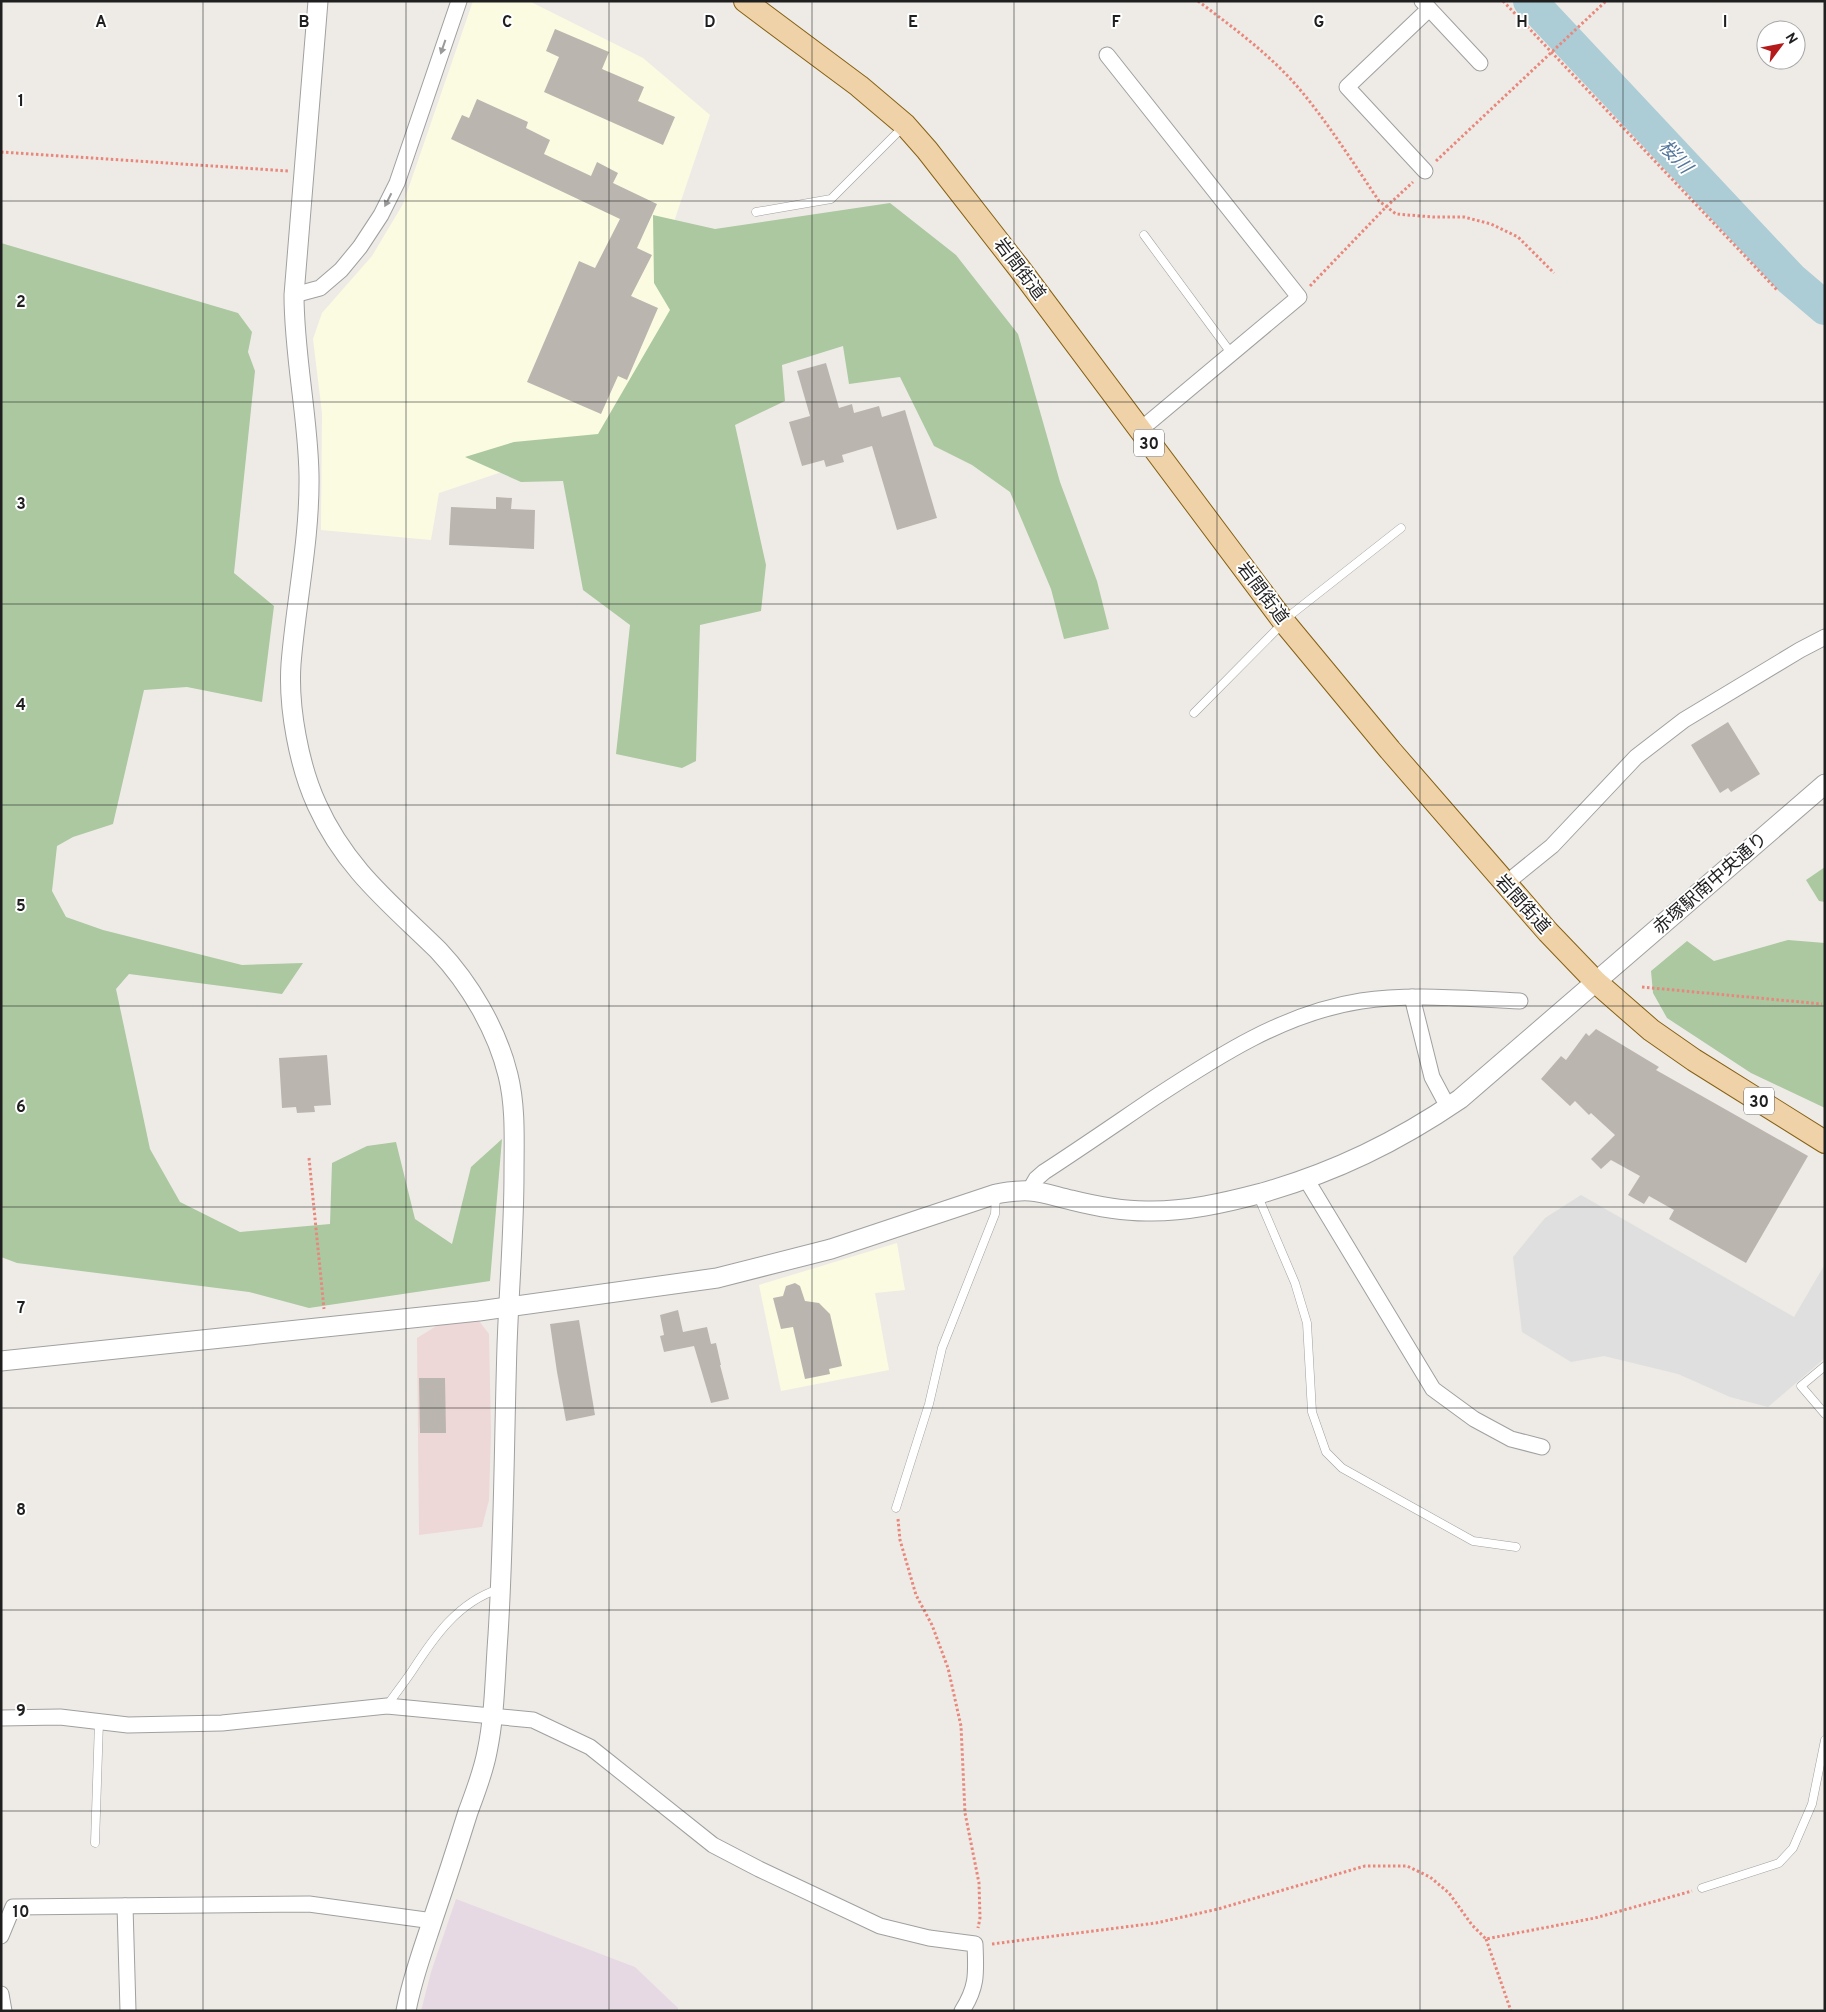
<svg xmlns="http://www.w3.org/2000/svg" width="1826" height="2012" font-family="Overpass,'Noto Sans JP',sans-serif">
<style>
.commercial{fill:#edd8d7}
.industrial{fill:#e6d9e4}
.education{fill:#fbfbe2}
.forest{fill:#abc8a0}
.parking{fill:#dfdfdf}
.lines{fill:none;stroke-linecap:round;stroke-linejoin:round}
.river{stroke:#acccd6;stroke-width:34}
.building{fill:#bbb5af}
.service-casing{stroke:#a0a0a0;stroke-width:9}
.minor-casing{stroke:#a0a0a0;stroke-width:17}
.tertiary-casing{stroke:#a0a0a0;stroke-width:21}
.primary-casing{stroke:#866113;stroke-width:24}
.path{stroke:#e8887d;stroke-width:3;stroke-dasharray:2.5 2.5;stroke-linecap:butt}
.service{stroke:#fff;stroke-width:8}
.minor{stroke:#fff;stroke-width:15}
.tertiary{stroke:#fff;stroke-width:19}
.primary{stroke:#f0d2a9;stroke-width:22}
.oneway{fill:#9a9a9a}
.grid{fill:none;stroke:#1f1f1f;stroke-width:1;stroke-opacity:0.55}
.labels{text-anchor:middle;stroke-width:4;stroke-linejoin:round;paint-order:stroke}
.shield{fill:#fff;stroke:#626262;stroke-width:1}
.shield-label{font-size:16px;font-weight:bold;fill:#1f1f1f}
.street-label{font-size:18px;fill:#1f1f1f;stroke:#fff}
.water-label{font-size:19px;font-style:italic;fill:#54779b;stroke:#fff}
.grid-label{font-size:16px;text-anchor:middle;font-weight:bold;fill:#1f1f1f;stroke:#fff;stroke-width:4;stroke-linejoin:round;paint-order:stroke}
</style>
<rect width="100%" height="100%" fill="#eeebe6"/>
<polygon class="commercial" points="479,1321 489,1334 491,1432 489,1500 482,1527 419,1535 417,1338 438,1325"/>
<polygon class="industrial" points="456,1899 635,1967 678,2008 678,2011 421,2011 431,1972"/>
<g class="education">
<polygon points="473,1 529,1 643,58 710,115 659,266 684,278 626,411 588,443 439,493 431,540 321,530 322,413 313,339 322,313 372,256 403,204"/>
<polygon points="897,1243 905,1290 875,1293 889,1370 781,1391 759,1285"/>
</g>
<g class="forest">
<polygon points="890,203 956,255 1018,334 1060,482 1097,581 1109,629 1064,639 1051,589 1010,492 972,465 934,446 900,377 849,384 843,346 782,365 785,401 735,425 766,565 761,611 700,625 696,761 682,768 616,754 630,625 583,590 563,481 521,482 465,457 514,442 598,434 670,310 654,283 653,215 715,229"/>
<polygon points="1,243 238,313 252,332 248,352 255,371 234,573 274,606 262,702 187,687 144,690 113,824 73,837 57,846 52,891 66,917 103,930 242,965 303,963 282,994 129,974 116,989 150,1149 180,1202 240,1232 330,1224 332,1163 367,1146 396,1142 415,1219 452,1244 471,1167 502,1139 490,1281 309,1308 249,1292 17,1263 1,1257"/>
<polygon points="1825,867 1825,902 1819,901 1806,880"/>
<polygon points="1788,940 1825,943 1825,1108 1751,1073 1667,1018 1653,993 1651,971 1687,941 1714,961"/>
</g>
<polygon class="parking" points="1581,1195 1794,1317 1825,1264 1825,1358 1768,1407 1730,1397 1678,1374 1604,1356 1571,1362 1522,1332 1513,1257 1545,1218"/>
<g class="lines">
<polyline class="river" points="1530,1 1791,279 1825,308"/>
</g>
<g class="building">
<polygon points="555,29 609,52 602,69 644,87 638,101 675,117 663,145 544,92 559,57 546,51"/>
<polygon points="477,99 528,122 526,128 550,140 544,154 591,176 597,162 618,173 613,183 657,204 637,248 652,255 631,296 658,308 627,380 618,376 601,414 527,382 579,261 595,268 620,219 451,139 462,115 469,118"/>
<polygon points="826,363 839,408 852,404 854,413 879,406 882,417 905,410 937,518 897,530 872,446 842,455 844,462 826,467 824,460 802,466 789,422 810,416 797,371"/>
<polygon points="496,497 512,498 511,509 535,510 534,549 449,545 451,507 496,509"/>
<polygon points="1728,722 1760,774 1731,792 1728,788 1720,793 1691,745"/>
<polygon points="1596,1029 1659,1067 1656,1070 1808,1156 1746,1263 1669,1219 1674,1210 1649,1196 1644,1204 1628,1195 1640,1176 1611,1160 1601,1169 1591,1159 1615,1135 1591,1113 1589,1115 1575,1101 1570,1106 1541,1079 1561,1056 1566,1060 1586,1033 1589,1036"/>
<polygon points="327,1055 331,1105 314,1106 315,1112 297,1113 296,1107 282,1108 279,1058"/>
<polygon points="795,1283 800,1286 805,1301 819,1303 830,1314 842,1366 829,1369 830,1374 805,1379 793,1327 781,1329 773,1298 783,1296 786,1286"/>
<polygon points="678,1310 683,1332 707,1327 711,1344 716,1343 721,1365 720,1365 729,1399 711,1403 694,1346 664,1352 660,1336 664,1335 660,1315"/>
<polygon points="579,1320 595,1415 566,1421 557,1372 550,1324"/>
<polygon points="419,1378 445,1378 446,1433 420,1433"/>
</g>
<g class="lines">
<g class="service-casing">
<g id="service">
<polyline points="756,212 831,199 903,127"/>
<polyline points="1144,235 1231,353"/>
<polyline points="1194,713 1293,613 1401,528"/>
<polyline points="1257,1194 1295,1283 1307,1323 1312,1412 1326,1452 1342,1468 1473,1541 1516,1547"/>
<polyline points="1825,1366 1801,1386 1825,1414"/>
<polyline points="896,1508 929,1404 942,1348 995,1214 996,1195"/>
<path d="M387,1706C395,1694 404,1683 412,1671C434,1637 458,1602 499,1589"/>
<polyline points="95,1843 99,1722"/>
<polyline points="1702,1888 1779,1863 1793,1848 1812,1804 1825,1740"/>
</g>
</g>
<g class="minor-casing">
<g id="minor">
<polyline points="1422,1 1480,63"/>
<polyline points="1107,55 1299,297 1140,430"/>
<polyline points="1425,171 1347,87 1429,9"/>
<polyline points="294,295 320,288 341,270 360,247 381,215 397,183 459,1"/>
<polyline points="1505,884 1552,846 1636,757 1684,720 1800,650 1825,637"/>
<polyline points="1412,997 1432,1077 1448,1107"/>
<polyline points="1306,1179 1433,1389 1474,1419 1511,1439 1542,1447"/>
<path d="M1029,1191L1036,1179L1044,1172C1081,1148 1117,1123 1154,1098C1218,1056 1284,1013 1361,1001C1413,993 1468,999 1520,1001"/>
<path d="M1,1718L60,1717L128,1725L222,1723L387,1706L533,1720L590,1747L713,1845L759,1869L880,1926L929,1938L975,1944C976,1972 978,1986 962,2011"/>
<polyline points="125,1906 128,2011"/>
<polyline points="1,1936 13,1907 309,1904 433,1921"/>
<polyline points="1,1994 4,2011"/>
</g>
</g>
<g class="tertiary-casing">
<g id="tertiary">
<path d="M318,1L294,295C294,356 308,415 309,475C310,539 296,601 291,664C288,707 299,766 317,805C346,869 390,903 438,950C470,984 497,1030 508,1075C516,1107 514,1142 514,1174C514,1231 509,1289 507,1346C504,1442 504,1539 498,1635C495,1674 495,1714 487,1752C483,1773 475,1793 468,1812C457,1847 446,1881 434,1916C424,1947 412,1978 406,2011"/>
<path d="M1,1361L479,1311L717,1278L831,1249L996,1194C1007,1192 1018,1190 1030,1191C1044,1192 1057,1197 1071,1200C1095,1206 1120,1211 1146,1211C1185,1212 1224,1203 1262,1193C1335,1172 1397,1142 1460,1099L1825,784"/>
</g>
</g>
<g class="primary-casing">
<polyline id="primary" points="745,1 859,86 905,125 927,150 1019,268 1284,622 1390,750 1548,932 1596,982 1651,1030 1694,1060 1825,1142"/>
</g>
<g class="path">
<path d="M1198,1C1235,29 1272,56 1302,92C1330,126 1354,164 1379,201L1396,214L1433,217H1464L1491,224L1518,237L1554,273"/>
<polyline points="1503,1 1778,291"/>
<polyline points="1,152 288,171"/>
<polyline points="1436,161 1606,1"/>
<polyline points="1310,286 1386,207 1413,182"/>
<polyline points="1642,987 1822,1004"/>
<polyline points="309,1158 324,1309"/>
<polyline points="898,1519 900,1540 916,1595 932,1625 948,1668 961,1726 965,1813 979,1883 980,1918 978,1928"/>
<polyline points="1486,1939 1511,2011"/>
<polyline points="992,1944 1156,1923 1218,1909 1365,1866 1407,1866 1430,1877 1449,1893 1472,1925 1486,1939 1595,1918 1692,1891"/>
</g>
<use href="#service" class="service"/>
<use href="#minor" class="minor"/>
<use href="#tertiary" class="tertiary"/>
<use href="#primary" class="primary"/>
</g>
<defs><path id="oneway-solid" d="M-6-.8H1V-3.2L6.5 0L1 3.2V.8H-6Z" transform="scale(1.25)"/></defs>
<g class="oneway">
<use href="#oneway-solid" transform="translate(443 47) rotate(109)"/>
<use href="#oneway-solid" transform="translate(388 200) rotate(117)"/>
</g>
<path class="grid" d="M203,1V2011M406,1V2011M609,1V2011M812,1V2011M1014,1V2011M1217,1V2011M1420,1V2011M1623,1V2011M1,201H1825M1,402H1825M1,604H1825M1,805H1825M1,1006H1825M1,1207H1825M1,1408H1825M1,1610H1825M1,1811H1825"/>
<g class="labels">
<g class="shield">
<rect x="1134" y="429.5" width="30" height="27" rx="4"/>
<rect x="1744" y="1087.5" width="30" height="27" rx="4"/>
</g>
<g class="shield-label">
<text x="1149" y="449">30</text>
<text x="1759" y="1107">30</text>
</g>
<g class="street-label">
<text transform="translate(1020 269) rotate(53)" y="6">岩間街道</text>
<text transform="translate(1263 593) rotate(53)" y="6">岩間街道</text>
<text transform="translate(1710 883) rotate(-41)" y="6">赤塚駅南中央通り</text>
<text transform="translate(1523 904) rotate(48)" y="6">岩間街道</text>
</g>
<g class="water-label">
<text transform="translate(1676 156) rotate(47)" y="7">桜川</text>
</g>
</g>
<g class="grid-label">
<text x="101" y="27">A</text>
<text x="304" y="27">B</text>
<text x="507" y="27">C</text>
<text x="710" y="27">D</text>
<text x="913" y="27">E</text>
<text x="1116" y="27">F</text>
<text x="1319" y="27">G</text>
<text x="1522" y="27">H</text>
<text x="1725" y="27">I</text>
<text x="21" y="106">1</text>
<text x="21" y="307">2</text>
<text x="21" y="509">3</text>
<text x="21" y="710">4</text>
<text x="21" y="911">5</text>
<text x="21" y="1112">6</text>
<text x="21" y="1313">7</text>
<text x="21" y="1515">8</text>
<text x="21" y="1716">9</text>
<text x="21" y="1917">10</text>
</g>
<rect width="1826" height="2012" fill="none" stroke="#1f1f1f" stroke-width="5"/>
<g transform="translate(1781 45) rotate(58)"><circle r="24" fill="#ffffff" stroke="#a5a5a5"/>
<path d="M0-4L9 19L0 12L-9 19Z" fill="#b41a19"/>
<text y="-8" font-size="14" font-weight="bold" text-anchor="middle" fill="#1f1f1f">N</text>
</g>
</svg>
